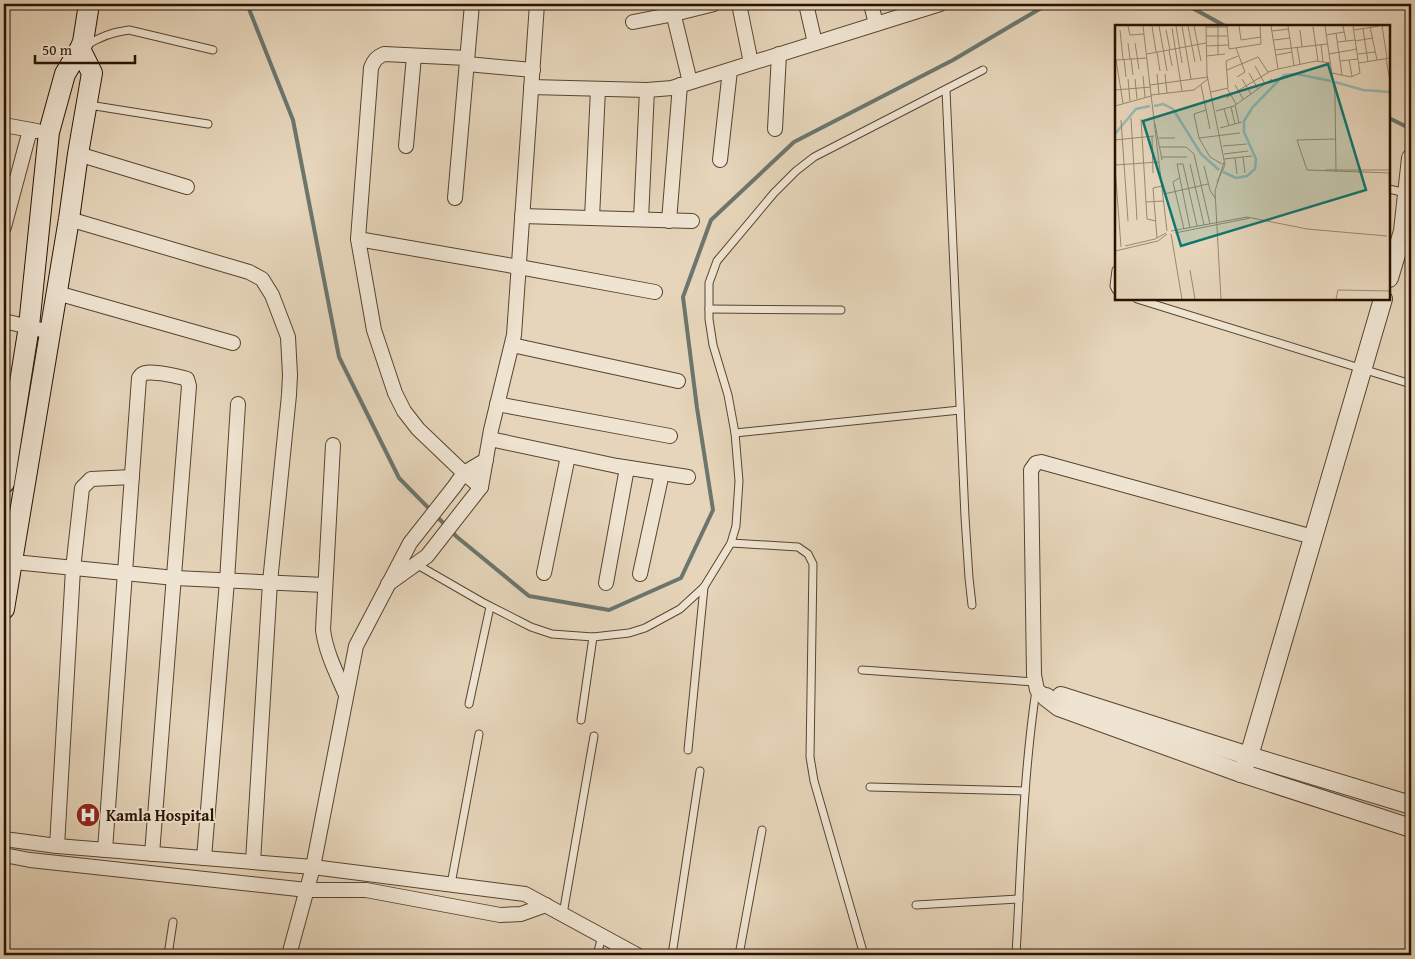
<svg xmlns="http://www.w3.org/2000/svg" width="1415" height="959" font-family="'Gentium Book Plus',serif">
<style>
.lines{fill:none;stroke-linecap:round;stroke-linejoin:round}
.stream{stroke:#6b766e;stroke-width:4}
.service-casing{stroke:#58442f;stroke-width:9}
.minor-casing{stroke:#58442f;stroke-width:16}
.tertiary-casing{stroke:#58442f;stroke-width:20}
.secondary-casing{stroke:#281301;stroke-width:22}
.service{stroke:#efe4d2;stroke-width:7}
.minor{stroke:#efe4d2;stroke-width:14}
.tertiary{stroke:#efe4d2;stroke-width:18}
.secondary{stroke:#efe4d2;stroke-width:20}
.labels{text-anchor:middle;stroke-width:4;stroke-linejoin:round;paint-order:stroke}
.poi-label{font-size:16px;font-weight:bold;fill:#281301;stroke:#efe4d2;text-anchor:start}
.inset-river{fill:none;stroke:#97b8b6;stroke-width:2.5}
.inset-road{fill:none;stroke:#9a8770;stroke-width:1}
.view{fill:#0f766e;fill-opacity:0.15;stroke:#0f766e;stroke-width:2.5}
.inset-edge{fill:none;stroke:#281301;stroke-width:2.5}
</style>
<rect width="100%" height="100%" fill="#e6d5ba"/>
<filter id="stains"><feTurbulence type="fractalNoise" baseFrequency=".004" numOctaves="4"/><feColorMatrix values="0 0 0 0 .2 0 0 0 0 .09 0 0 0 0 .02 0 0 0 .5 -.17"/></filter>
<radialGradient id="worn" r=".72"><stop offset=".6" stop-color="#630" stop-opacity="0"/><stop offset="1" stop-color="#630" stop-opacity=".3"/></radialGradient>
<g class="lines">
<g class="stream">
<polyline points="247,4 293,120 339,357 399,478 457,537 529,596 609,610 681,578 713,510 697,408 683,297 711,220 794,142 953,60 1048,4"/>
<polyline points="1185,4 1225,26"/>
<polyline points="1389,118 1411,129"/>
</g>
<g class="service-casing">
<g id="service">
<path d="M87,45C101,36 113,32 129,30L213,50"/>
<polyline points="946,90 965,517 969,578 972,605"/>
<polyline points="89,105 208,124"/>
<polyline points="1389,189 1406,193"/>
<polyline points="1116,270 1114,286 1116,290"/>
<polyline points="1137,299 1411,384"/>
<polyline points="709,309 841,310"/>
<polyline points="735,433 960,410"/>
<polyline points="731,543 798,547 808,554 813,564 810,757 814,781 864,955"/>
<polyline points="416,564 482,602 531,627 552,634 593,637 629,633 645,628 680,609 704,587 731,543 736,526 739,481 735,433 728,395 713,345 709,319 709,283 717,261 774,193 796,171 814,157 983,70"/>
<polyline points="862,670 1035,682"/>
<polyline points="469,704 490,607"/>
<polyline points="581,720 593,637"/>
<polyline points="688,750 704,587"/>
<polyline points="870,787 1025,791"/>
<polyline points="451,884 479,734"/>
<polyline points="916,905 1019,899"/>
<polyline points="563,914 594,736"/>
<polyline points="290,952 309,955"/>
<polyline points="168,955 173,922"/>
<polyline points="597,955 602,936"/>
<polyline points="672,955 700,771"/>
<polyline points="739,955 762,830"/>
<path d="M1016,955C1021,867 1023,778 1036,690"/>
</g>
</g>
<g class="minor-casing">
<g id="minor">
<polyline points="671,4 690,82"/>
<polyline points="739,4 751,63"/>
<polyline points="806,4 815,43"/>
<polyline points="871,4 876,24"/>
<polyline points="633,22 674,14 714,4"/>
<path d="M467,58L384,54C377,57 374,60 371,68L358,239L374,330L395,393L404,411L418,429L464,473L481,487"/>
<polyline points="467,64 533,70"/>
<polyline points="531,87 647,90 672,88 940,4"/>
<polyline points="4,125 37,131"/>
<polyline points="775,129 779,54"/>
<polyline points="406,146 414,56"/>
<polyline points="78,154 187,187"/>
<polyline points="720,160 730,70"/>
<polyline points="455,198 472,4"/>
<polyline points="522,216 692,221"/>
<polyline points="592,218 598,89"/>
<polyline points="69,219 249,272 262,279 272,295 288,337 290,375 289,395 270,582 253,862"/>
<polyline points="641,219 647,90"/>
<polyline points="669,221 680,85"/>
<polyline points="4,227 30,130"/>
<polyline points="358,239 519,267 655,292"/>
<polyline points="57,293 233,343"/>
<polyline points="4,321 50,332"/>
<polyline points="512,345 678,381"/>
<polyline points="497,404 670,436"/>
<polyline points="490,439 617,466 688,477"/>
<path d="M333,445L323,630C326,653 337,674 346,695"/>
<polyline points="4,561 175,578 325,585"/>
<polyline points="544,573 568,456"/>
<polyline points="640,574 662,473"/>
<polyline points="606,583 627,468"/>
<polyline points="388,584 427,556 481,487 491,430 514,335 537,4"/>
<polyline points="1046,697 1037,690 1034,675 1031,470 1036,463 1041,462 1313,537"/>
<polyline points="4,839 57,846 313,867 525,894 637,955"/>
<polyline points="57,846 73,569 82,488 91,479 132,477"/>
<path d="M105,850L139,378C142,374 141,374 145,373C154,371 178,376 187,379L189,386L152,854"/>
<polyline points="4,855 30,860 307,890 366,890 500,915 521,914 546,905"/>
<polyline points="204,858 227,581 238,404"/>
<polyline points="289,955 313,867 356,646 410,543 454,487 464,473 486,460"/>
</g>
</g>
<g class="tertiary-casing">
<g id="tertiary">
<polyline points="1389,278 1403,231 1411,158"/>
<polyline points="1061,696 1249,756 1411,805"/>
<polyline points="1046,697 1059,707 1241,773 1411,828"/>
<polyline points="1241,773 1249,756 1383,299"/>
</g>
</g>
<g class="secondary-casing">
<g id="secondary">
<polyline points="4,483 29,326 49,132 65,74 80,49 83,42 89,4"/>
<polyline points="4,609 69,219 78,154 92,73 80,49"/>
</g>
</g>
<use href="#service" class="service"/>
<use href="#minor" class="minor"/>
<use href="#tertiary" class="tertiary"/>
<use href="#secondary" class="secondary"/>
</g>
<defs>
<g id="hospital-disc" transform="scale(1.25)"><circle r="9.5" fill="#8f2418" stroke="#efe4d2"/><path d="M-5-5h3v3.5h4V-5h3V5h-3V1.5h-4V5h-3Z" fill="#fff"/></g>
</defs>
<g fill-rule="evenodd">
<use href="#hospital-disc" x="88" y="815"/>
</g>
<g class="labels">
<g class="poi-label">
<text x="106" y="821">Kamla Hospital</text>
</g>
</g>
<g transform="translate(1115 25)">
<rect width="275" height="275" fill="#e6d5ba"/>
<path class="inset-river" d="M220,57L248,65L275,67M39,81L48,79L58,84L86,129L104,145M0,109L21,84L35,81M108,147L121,153L132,151L140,144L141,134L129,107V96L137,83L169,50L182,49L216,56"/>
<path class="inset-road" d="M13,1L15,10L29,9M28,1L52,206M37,1L41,27M44,1L52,46M61,1L67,38M67,1L76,54M73,1L80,37M79,1L86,36M91,1L92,50L110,140L102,157M103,1V30M112,1L114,24L146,19L145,1M124,1L126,15L146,12M156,1L163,44L201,36L215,38M173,1L179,41M210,1L220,70L221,147M228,1L231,16M267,1L272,33M91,2H112M198,2L203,36M255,2L262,35M57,3L67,66M248,4L253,37M5,5L8,34M51,5L55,25M185,5L187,22M239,5L264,1M157,6L174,4M221,8L227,50M211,10L229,7M91,11H112M159,15L175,13M240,16L258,13M223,17L240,15M13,18L15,34M20,18L24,44M206,19L208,37M91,21L113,20M182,22L185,39M121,23L130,47L122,52M54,25L57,41M160,25L212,19M42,27L45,46M32,29L91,18M214,29L242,24M243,29L260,27M161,30L177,27M91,31L110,29M271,33L274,51M9,34L11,52M16,34L18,50M1,35L8,78M1,35L32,33M234,35L237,51M225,36L243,34M244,38L275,33M140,41L150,59M112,45L143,32L153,47L163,44M134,48L143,64M217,48L236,52L245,48L238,1M42,49L44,69M50,49L52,68M28,51L30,72M13,54L15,76M20,54L22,74M127,54L136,69M35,60L93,52M86,60L95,104M120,60L128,74M112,63L121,79M0,65L36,62M96,67L113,63L111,36L123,31M36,70L79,65L93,54M111,73L154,47M120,80L124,98M0,81L36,71M116,82L120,99M109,84L114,101M91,85L79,89L84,113L95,132L107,139M101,86L119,81L157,54M16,93L22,195M26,94L32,194L41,196M6,95L13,196M40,99L47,135M105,103L127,97M37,112L38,148M44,113H60M84,113L125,108M0,115L39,111M108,121L132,119M45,122H71L79,129L95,199M109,129L133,126M47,132H72M128,132L130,148M120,133L122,149M109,134L137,131M75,139L89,200M0,140L44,137M89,141L95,165L100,173M0,142L6,222M192,145L275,148M192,145L182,115L221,114M210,145H275M274,148L275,199M64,153L58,157L69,204M49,169L93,159M31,177L49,176M75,203L62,139H68L82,201M56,206L132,192L192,204L272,211M60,208L135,193M56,209L67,274M42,213L38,163L47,161M10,221L40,214L51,208M0,226L43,216L52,209M75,245L80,274M106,274L100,166L109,137M221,274L223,265L275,266"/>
<path class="view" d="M213,39L251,165L66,221L28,96Z"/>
<rect width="275" height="275" class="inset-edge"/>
</g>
<rect width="1415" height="959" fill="none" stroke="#e6d5ba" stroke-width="20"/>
<rect x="5" y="5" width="1405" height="949" fill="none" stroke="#281301" stroke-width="2.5"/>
<rect x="10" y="10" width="1395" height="939" fill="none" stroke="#281301"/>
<path d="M35 55v8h100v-8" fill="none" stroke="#281301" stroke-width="2.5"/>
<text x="42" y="55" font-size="15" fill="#281301" stroke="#efe4d2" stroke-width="4" paint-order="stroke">50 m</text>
<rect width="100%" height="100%" filter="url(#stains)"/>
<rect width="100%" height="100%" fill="url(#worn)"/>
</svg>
